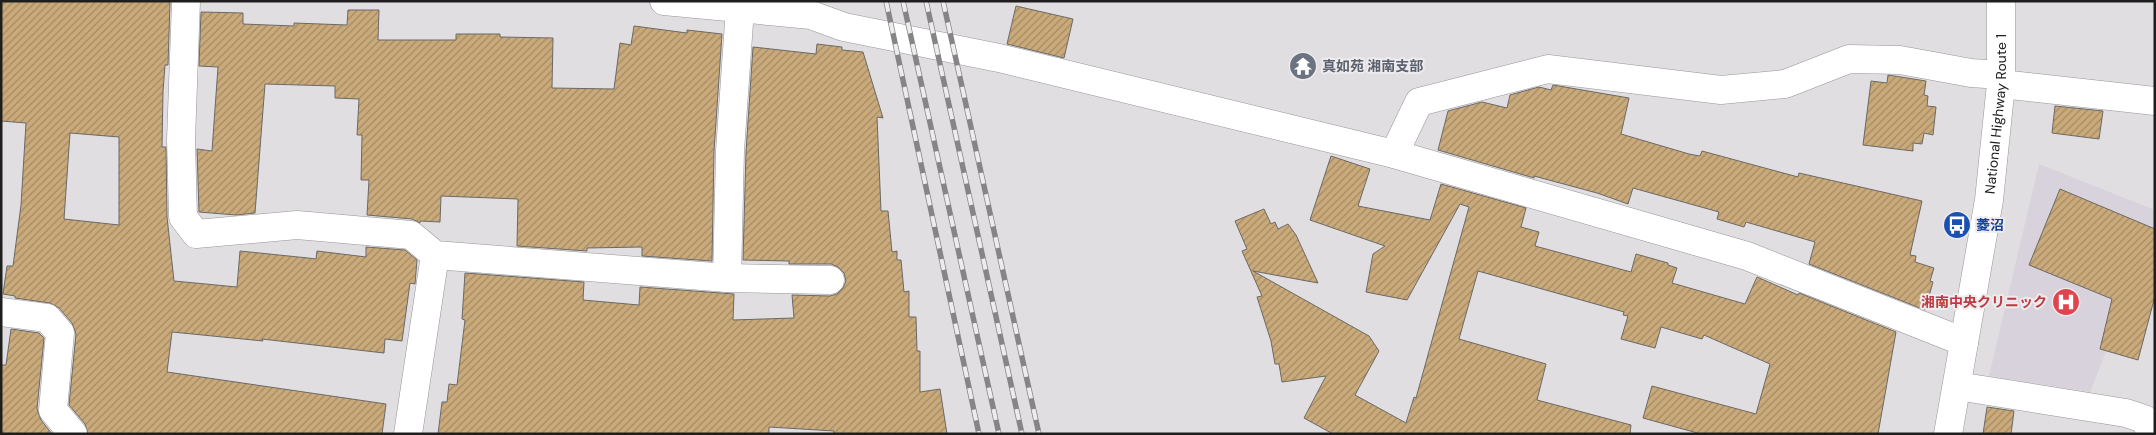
<svg xmlns="http://www.w3.org/2000/svg" width="2156" height="435" font-family="'DM Sans','Noto Sans JP',sans-serif">
<style>
.built{fill:#d8d2dc}
.building{fill:url(#building-hatch);stroke:#6b6966;fill-rule:evenodd}
.lines{fill:none;stroke-linecap:round;stroke-linejoin:round}
.minor-casing{stroke:#979598;stroke-width:29}
.trunk-casing{stroke:#979598;stroke-width:29}
.minor{stroke:#fff;stroke-width:28}
.trunk{stroke:#fff;stroke-width:28}
.rail-casing{stroke:#868486;stroke-width:5.5}
.rail{stroke:#edebee;stroke-width:4;stroke-dasharray:11;stroke-linecap:butt}
.labels{text-anchor:middle;stroke-width:4;stroke-linejoin:round;paint-order:stroke}
.worship-label{font-size:14px;font-weight:bold;fill:#5b616d;stroke:#edebee;text-anchor:start}
.street-label{font-size:14px;fill:#1f1e1f;stroke:#edebee}
.transit-label{font-size:14px;font-weight:bold;fill:#164399;stroke:#edebee;text-anchor:start}
.health-label{font-size:14px;font-weight:bold;fill:#be3a42;stroke:#edebee;text-anchor:end}
</style>
<defs>
<pattern id="building-hatch" width="6" height="6" patternUnits="userSpaceOnUse" patternTransform="scale(1.25)"><rect width="6" height="6" fill="#caaa7a"/><path d="M-1 1l2-2M0 6l6-6M5 7l2-2" fill="none" stroke="#a38a63"/></pattern>
</defs>
<rect width="100%" height="100%" fill="#e0dee1"/>
<polygon class="built" points="2039,164 2155,210 2155,227 2090,392 1989,376"/>
<g class="building">
<path d="M1,1H168L170,3L168,65H165L163,91L162,147H166L167,217L174,281L237,287L240,251L308,258L316,259L317,251L366,257V247L405,250L417,260L415,284L410,283L402,341L385,339L384,353L262,339L263,341L172,332L167,372L386,404L382,434H88L85,424L69,405L76,334L72,323L59,308L50,303L15,298V296L3,294L7,266H13L21,205L26,123L1,121ZM70,133L119,137V225L64,219Z"/>
<polygon points="1016,6 1073,19 1064,58 1007,44"/>
<polygon points="348,10 379,10 378,40 456,40 456,34 500,34 500,37 553,38 552,88 614,89 620,43 631,45 634,26 687,33 687,30 722,34 714,151 712,261 642,256 642,247 587,248 587,251 517,246 518,199 441,196 440,222 420,221 420,223 412,219 367,215 369,180 361,180 362,135 357,135 359,99 335,98 335,86 265,84 255,213 236,215 199,212 197,149 212,151 218,67 199,66 201,12 243,13 243,24 294,26 294,23 347,25"/>
<polygon points="817,44 842,47 842,50 863,52 883,118 877,117 881,211 888,211 892,252 897,251 897,260 901,260 904,292 909,291 909,317 916,317 917,351 920,351 920,392 940,389 947,434 833,434 834,431 769,427 769,434 438,434 442,402 447,402 449,384 457,385 465,320 462,319 465,273 584,282 583,300 639,305 640,287 734,294 733,320 794,318 792,295 830,296 837,294 843,288 846,281 844,273 838,267 831,264 789,264 789,261 743,260 746,152 753,47 816,54"/>
<polygon points="1888,75 1926,81 1924,95 1928,96 1927,106 1936,107 1933,135 1924,133 1922,144 1913,143 1913,151 1863,145 1871,81 1887,83"/>
<polygon points="1553,85 1629,98 1621,134 1689,154 1700,156 1702,151 1798,177 1799,173 1922,201 1910,255 1916,256 1915,262 1934,268 1930,281 1933,282 1925,310 1809,264 1815,242 1746,222 1744,227 1717,219 1719,212 1633,188 1628,204 1597,193 1534,176 1534,178 1438,150 1448,111 1482,102 1507,108 1510,95 1539,87 1551,90"/>
<polygon points="2055,106 2103,111 2099,139 2052,133"/>
<polygon points="1331,156 1370,169 1358,206 1430,220 1441,184 1526,208 1521,227 1539,232 1535,246 1631,272 1636,254 1668,263 1668,265 1677,268 1672,283 1745,304 1757,277 1798,295 1799,293 1896,332 1878,434 1701,434 1643,418 1652,386 1756,414 1770,364 1704,335 1702,339 1661,327 1655,348 1621,339 1628,316 1623,315 1624,312 1478,271 1459,339 1546,364 1537,400 1631,425 1630,434 1333,434 1304,418 1326,376 1282,382 1279,364 1275,364 1271,341 1257,297 1262,296 1242,251 1247,249 1235,221 1264,209 1271,224 1275,222 1278,229 1288,224 1296,235 1318,283 1253,271 1369,336 1379,351 1355,395 1406,423 1414,397 1416,398 1469,207 1460,204 1407,300 1366,292 1373,254 1385,246 1310,220"/>
<polygon points="2060,189 2155,229 2155,296 2138,360 2100,349 2112,299 2029,265"/>
<polygon points="11,329 39,333 44,338 37,409 41,420 52,434 1,434 1,365 6,365"/>
<polygon points="1987,407 2014,411 2011,434 1983,434"/>
</g>
<g class="lines">
<g class="minor-casing">
<g id="minor">
<polyline points="186,1 181,140 183,217 196,234 297,225 411,235 435,255 727,278 730,151 740,8"/>
<polyline points="664,1 811,15 844,27 999,58 1394,154 1747,256 1964,342"/>
<polyline points="2001,84 2155,101"/>
<polyline points="1394,154 1419,102 1548,69 1721,90 1785,84 1849,59 1900,60 1971,73 2001,75"/>
<polyline points="727,278 830,280"/>
<polyline points="1,312 47,318 60,333 53,410 73,434"/>
<polyline points="1957,386 2126,413 2144,419 2152,434"/>
<polyline points="408,434 435,255"/>
</g>
</g>
<g class="trunk-casing">
<g id="trunk">
<path id="s1" d="M1948,434L1989,200L2001,84V1"/>
</g>
</g>
<use href="#minor" class="minor"/>
<use href="#trunk" class="trunk"/>
<g class="rail-casing">
<g id="rail">
<polyline points="886,1 979,434"/>
<polyline points="903,1 999,434"/>
<polyline points="926,1 1022,434"/>
<polyline points="943,1 1039,434"/>
</g>
</g>
<use href="#rail" class="rail"/>
</g>
<defs>
<g id="temple-disc" transform="scale(1.4375)"><circle r="9.5" fill="#6b7280" stroke="#edebee"/><path d="M0-6L5-2H3V0L6.5 2.5H4V6H1.5V3h-3V6H-4V2.5H-6.5L-3 0V-2H-5Z" fill="#fff"/></g>
<g id="bus-disc" transform="scale(1.4375)"><circle r="9.5" fill="#1a4fb4" stroke="#edebee"/><path d="M-5-6H5V4H4V6H2V4H-2V6H-4V4H-5ZM-3.5-4V0h7V-4ZM-3.5 1.2v1.5H-2V1.2ZM2 1.2v1.5H3.5V1.2Z" fill="#fff"/></g>
<g id="hospital-disc" transform="scale(1.4375)"><circle r="9.5" fill="#e0444e" stroke="#edebee"/><path d="M-5-5h3v3.5h4V-5h3V5h-3V1.5h-4V5h-3Z" fill="#fff"/></g>
</defs>
<g fill-rule="evenodd">
<use href="#temple-disc" x="1303" y="66"/>
<use href="#bus-disc" x="1957" y="225"/>
<use href="#hospital-disc" x="2066" y="302"/>
</g>
<g class="labels">
<g class="worship-label">
<text x="1322" y="71">真如苑 湘南支部</text>
</g>
<g class="street-label">
<text dy="5" stroke="none"><textPath href="#s1" startOffset="324">National Highway Route 1</textPath></text>
</g>
<g class="transit-label">
<text x="1976" y="230">菱沼</text>
</g>
<g class="health-label">
<text x="2047" y="307">湘南中央クリニック</text>
</g>
</g>
<rect width="2156" height="435" fill="none" stroke="#1f1e1f" stroke-width="5"/>
</svg>
